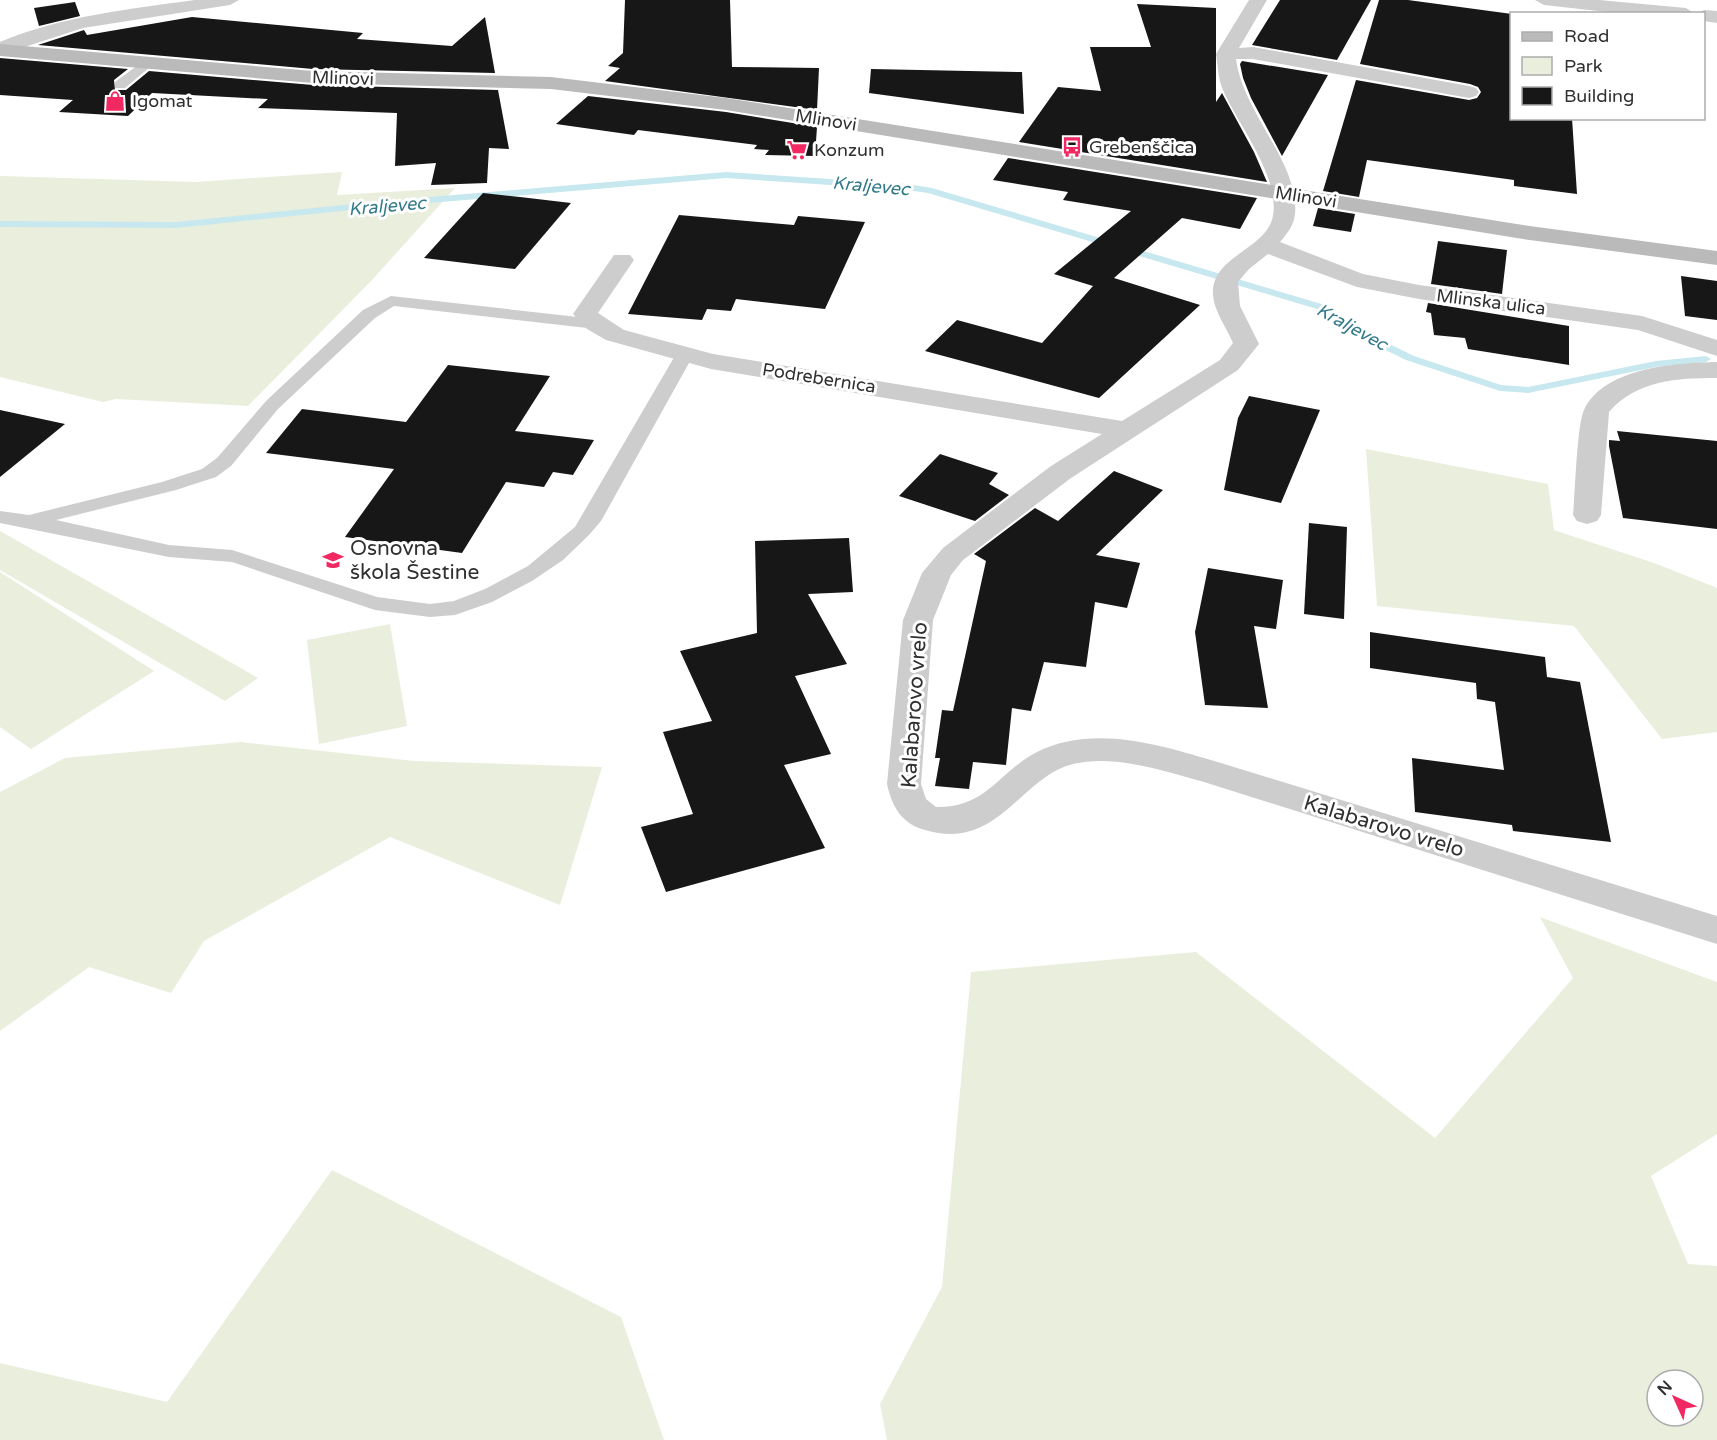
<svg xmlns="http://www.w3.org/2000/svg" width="1717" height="1440" font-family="'Varela Round',sans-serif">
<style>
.green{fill:#eaeedd;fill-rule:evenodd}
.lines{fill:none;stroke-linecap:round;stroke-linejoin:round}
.stream{fill:#c8e8ef;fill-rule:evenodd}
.building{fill:#171717}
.lane{fill:#cdcdcd;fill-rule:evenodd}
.street{fill:#cdcdcd;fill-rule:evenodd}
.secondary{fill:#bababa;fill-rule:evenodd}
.labels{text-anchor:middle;stroke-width:6;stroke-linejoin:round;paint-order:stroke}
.far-street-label{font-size:18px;fill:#303030;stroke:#fff}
.far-poi-label{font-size:18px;fill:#303030;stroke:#fff;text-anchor:start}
.far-water-label{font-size:18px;font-style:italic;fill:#337b8b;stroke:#fff}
.poi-label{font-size:21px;fill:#303030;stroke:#fff;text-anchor:start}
.street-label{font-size:21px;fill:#303030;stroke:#fff}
</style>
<rect width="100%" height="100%" fill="#fff"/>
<g class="green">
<polygon points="342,172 337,195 455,188 372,280 248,406 116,399 103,402 0,377 0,176 195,182"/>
<polygon points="1366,449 1548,484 1554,530 1657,564 1717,588 1717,732 1662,739 1574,626 1377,606"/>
<polygon points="0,531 258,678 225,701 0,570"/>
<polygon points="0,572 154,671 31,749 0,727"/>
<polygon points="390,624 407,726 319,744 307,640"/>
<polygon points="241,742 414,761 602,767 560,905 390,837 204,941 171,993 89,967 0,1031 0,792 65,758"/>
<path d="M1540,917L1717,982V1134L1651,1176L1688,1264L1717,1266V1440H887L880,1404L942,1287L971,972L1196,952L1435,1138L1573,978ZM1657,1380H1693V1416H1657Z"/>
<polygon points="332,1170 621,1317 664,1440 0,1440 0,1363 167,1402"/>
</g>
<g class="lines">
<polygon class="stream" points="726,172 907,184 932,188 1325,305 1369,334 1414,356 1501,385 1528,387 1656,361 1706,356 1711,359 1706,362 1656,367 1528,393 1500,391 1406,360 1361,338 1317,309 928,193 907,190 726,178 382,207 176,228 0,227 0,221 176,222 382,201"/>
</g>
<g class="building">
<polygon points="625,0 730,0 732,67 819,68 817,110 605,81 620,68 608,66 623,53"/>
<polygon points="1280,0 1371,0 1337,60 1252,45"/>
<polygon points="1379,0 1408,0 1512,14 1512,118 1572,118 1577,194 1514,186 1514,180 1367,160 1359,197 1323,191 1356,80 1469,100 1477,98 1481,92 1478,87 1470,84 1360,64"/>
<polygon points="75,2 80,16 39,26 34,8"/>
<polygon points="1137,4 1216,8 1216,102 1222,93 1254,152 1267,182 1019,142 1058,87 1101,91 1090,47 1151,47"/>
<polygon points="192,17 363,33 357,39 452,46 485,17 495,73 313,69 38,45 84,30 87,35"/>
<polygon points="0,58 128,69 114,80 115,90 126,90 149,71 313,85 498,90 509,149 489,148 487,183 431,185 436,163 395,166 397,113 258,108 268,99 152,93 128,116 59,112 73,100 0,95"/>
<polygon points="1242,61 1328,75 1282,156 1251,98 1243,78 1240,64"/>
<polygon points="871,69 1022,72 1024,114 869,93"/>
<polygon points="588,96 726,112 817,127 815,156 765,155 769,150 754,149 757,145 638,130 634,135 556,124"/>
<polygon points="1008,158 1257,198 1240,229 1182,218 1114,278 1200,305 1099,398 925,351 957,320 1042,343 1093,286 1054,274 1131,211 1063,200 1068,192 993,180"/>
<polygon points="483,193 520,197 571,203 515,269 424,258"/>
<polygon points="1318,208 1355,214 1351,232 1313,226"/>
<polygon points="679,215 794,225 798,216 865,222 825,309 736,299 731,311 707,309 702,320 628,314"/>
<polygon points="1438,241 1507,250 1502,294 1431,284"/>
<polygon points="1681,276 1717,281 1717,320 1685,316"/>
<polygon points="1428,303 1569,326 1569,365 1468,349 1465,338 1434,335 1431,313 1426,312"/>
<polygon points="448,365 550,376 515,431 594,440 573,475 553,472 544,487 506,482 462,553 345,537 394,469 266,453 302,409 406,422"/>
<polygon points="1249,396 1320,410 1281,503 1224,490 1238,418"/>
<polygon points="0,410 65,424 0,477"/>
<polygon points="1617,431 1717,441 1717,529 1623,518 1609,446 1609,440 1620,441"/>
<polygon points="940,454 998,473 989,484 1009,495 975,521 899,496"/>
<polygon points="1114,471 1163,490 1096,555 1140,563 1127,608 1095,602 1086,667 1044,662 1031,711 1012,708 1006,765 973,762 969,789 935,786 940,758 935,758 942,710 953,711 986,561 974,554 1035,508 1058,521"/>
<polygon points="1309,523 1347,527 1344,619 1304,614"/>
<polygon points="849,538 853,592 808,594 847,664 795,676 831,754 784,765 825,848 666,892 641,827 693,814 663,732 712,721 680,651 757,633 755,541"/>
<polygon points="1208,568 1283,580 1276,629 1254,626 1268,708 1205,705 1195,632"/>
<polygon points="1370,632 1545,657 1547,677 1580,682 1611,842 1513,831 1512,825 1415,812 1412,758 1504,770 1495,702 1477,699 1476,683 1370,668"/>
</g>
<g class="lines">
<g class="lane">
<polygon points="145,60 152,64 150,67 125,88 115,88 115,82"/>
<polygon points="391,296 596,319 604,324 596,329 394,306 375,318 278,409 231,466 216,477 176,490 56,520 169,545 232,550 377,597 430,604 454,601 485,589 528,566 575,527 676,354 679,350 691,350 694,354 601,521 589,535 563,560 532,581 492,602 455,615 430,617 375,610 232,562 169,557 0,523 0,511 29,515 162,482 202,469 217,458 266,401 363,310"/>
</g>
<g class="street">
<path d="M195,0H239L230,5L83,28L0,55V42C62,16 129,9 195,0Z"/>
<path d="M1249,0H1267L1239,48L1253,47L1469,86L1476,88L1479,92L1476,96L1469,98L1253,59H1236C1243,113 1300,164 1295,214C1294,225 1287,234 1280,242L1363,274L1419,285L1642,316L1717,340V356L1638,330L1419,299L1357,287L1268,254L1249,269L1238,282L1240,306L1259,344L1238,370L1071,478L963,560L951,575L933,620L921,784L926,799L936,807C987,808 997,773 1037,752C1094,723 1164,746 1221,763L1717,916V944L1204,782C1163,771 1115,754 1073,764C1020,777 998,852 925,830C902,824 892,807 887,784L903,620L922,573L943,548L1051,466L1102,434L711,369L606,340L587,329L573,314L614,255H630L634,260L598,313L624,330L713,354L1122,421L1220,360L1233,343C1227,328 1213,310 1213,293C1212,256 1267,249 1273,216C1280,176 1238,125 1223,90C1218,79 1218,66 1216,54Z"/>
<polygon points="1535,0 1599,0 1686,8 1695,14 1625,14 1544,5"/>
<polygon points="1704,10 1717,11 1717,23 1704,21 1704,14 1697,14"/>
<path d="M1717,362V378C1677,378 1637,380 1609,412L1601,515L1597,521L1587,524L1577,521L1573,515C1575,494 1577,424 1584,410C1604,367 1677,363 1717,362Z"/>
</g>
<polygon class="secondary" points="0,44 313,71 551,77 726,98 1523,225 1717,251 1717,265 1523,239 726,110 551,89 313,83 0,56"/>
</g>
<defs>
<g id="shop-bare" transform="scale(1.62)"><path d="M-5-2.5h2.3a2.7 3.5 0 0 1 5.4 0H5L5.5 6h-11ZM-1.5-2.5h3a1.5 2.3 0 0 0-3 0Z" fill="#f12861" stroke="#fff" stroke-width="2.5" paint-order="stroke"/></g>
<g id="bus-bare" transform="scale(1.62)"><path d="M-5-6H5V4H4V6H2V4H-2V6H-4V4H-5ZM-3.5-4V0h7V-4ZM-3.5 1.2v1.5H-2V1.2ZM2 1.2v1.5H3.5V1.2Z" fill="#f12861" stroke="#fff" stroke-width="2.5" paint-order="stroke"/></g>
<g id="supermarket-bare" transform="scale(1.62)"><path d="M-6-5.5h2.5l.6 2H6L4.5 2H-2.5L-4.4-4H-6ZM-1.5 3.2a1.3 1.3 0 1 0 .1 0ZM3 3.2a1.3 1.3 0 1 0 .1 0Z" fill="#f12861" stroke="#fff" stroke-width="2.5" paint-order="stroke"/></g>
<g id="school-bare" transform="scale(1.62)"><path d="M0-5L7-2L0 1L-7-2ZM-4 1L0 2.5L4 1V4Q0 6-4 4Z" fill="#f12861" stroke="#fff" stroke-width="2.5" paint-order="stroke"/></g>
</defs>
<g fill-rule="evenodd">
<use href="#shop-bare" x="115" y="101"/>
<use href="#bus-bare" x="1072" y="147"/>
<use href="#supermarket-bare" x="797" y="150"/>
<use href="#school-bare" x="333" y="560"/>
</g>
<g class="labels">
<g class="far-street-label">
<text transform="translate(343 78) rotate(2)" y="6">Mlinovi</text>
<text transform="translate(826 120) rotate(9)" y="6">Mlinovi</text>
<text transform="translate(1306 197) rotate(9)" y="6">Mlinovi</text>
<text transform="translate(1491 302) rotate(7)" y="6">Mlinska ulica</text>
<text transform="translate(819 378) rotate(9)" y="6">Podrebernica</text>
</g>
<g class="far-poi-label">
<text x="132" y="107">Igomat</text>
<text x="1089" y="153">Grebenščica</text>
<text x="814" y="156">Konzum</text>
</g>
<g class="far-water-label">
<text transform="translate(871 186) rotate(5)" y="6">Kraljevec</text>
<text transform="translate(387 206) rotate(-5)" y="6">Kraljevec</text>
<text transform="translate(1352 327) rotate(29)" y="6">Kraljevec</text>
</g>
<g class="poi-label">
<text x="350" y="555">Osnovna<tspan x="350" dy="24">škola Šestine</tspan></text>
</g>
<g class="street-label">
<text transform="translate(914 705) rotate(-86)" y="7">Kalabarovo vrelo</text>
<text transform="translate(1384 826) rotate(17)" y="7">Kalabarovo vrelo</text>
</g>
</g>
<rect x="1510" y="12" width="195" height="108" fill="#ffffff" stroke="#acacac" stroke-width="1.5"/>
<rect x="1522" y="32" width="30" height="9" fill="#bababa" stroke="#acacac" stroke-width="1.5"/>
<text x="1564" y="42" font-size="18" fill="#303030">Road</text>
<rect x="1522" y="57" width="30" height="18" fill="#eaeedd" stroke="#acacac" stroke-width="1.5"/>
<text x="1564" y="72" font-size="18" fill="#303030">Park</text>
<rect x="1522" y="87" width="30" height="18" fill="#171717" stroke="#acacac" stroke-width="1.5"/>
<text x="1564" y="102" font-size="18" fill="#303030">Building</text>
<g transform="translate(1675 1398) rotate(315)"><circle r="28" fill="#ffffff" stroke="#acacac" stroke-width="1.5"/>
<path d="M0-4.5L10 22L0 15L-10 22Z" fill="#f12861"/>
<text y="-9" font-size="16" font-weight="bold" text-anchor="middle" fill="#303030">N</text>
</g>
</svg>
